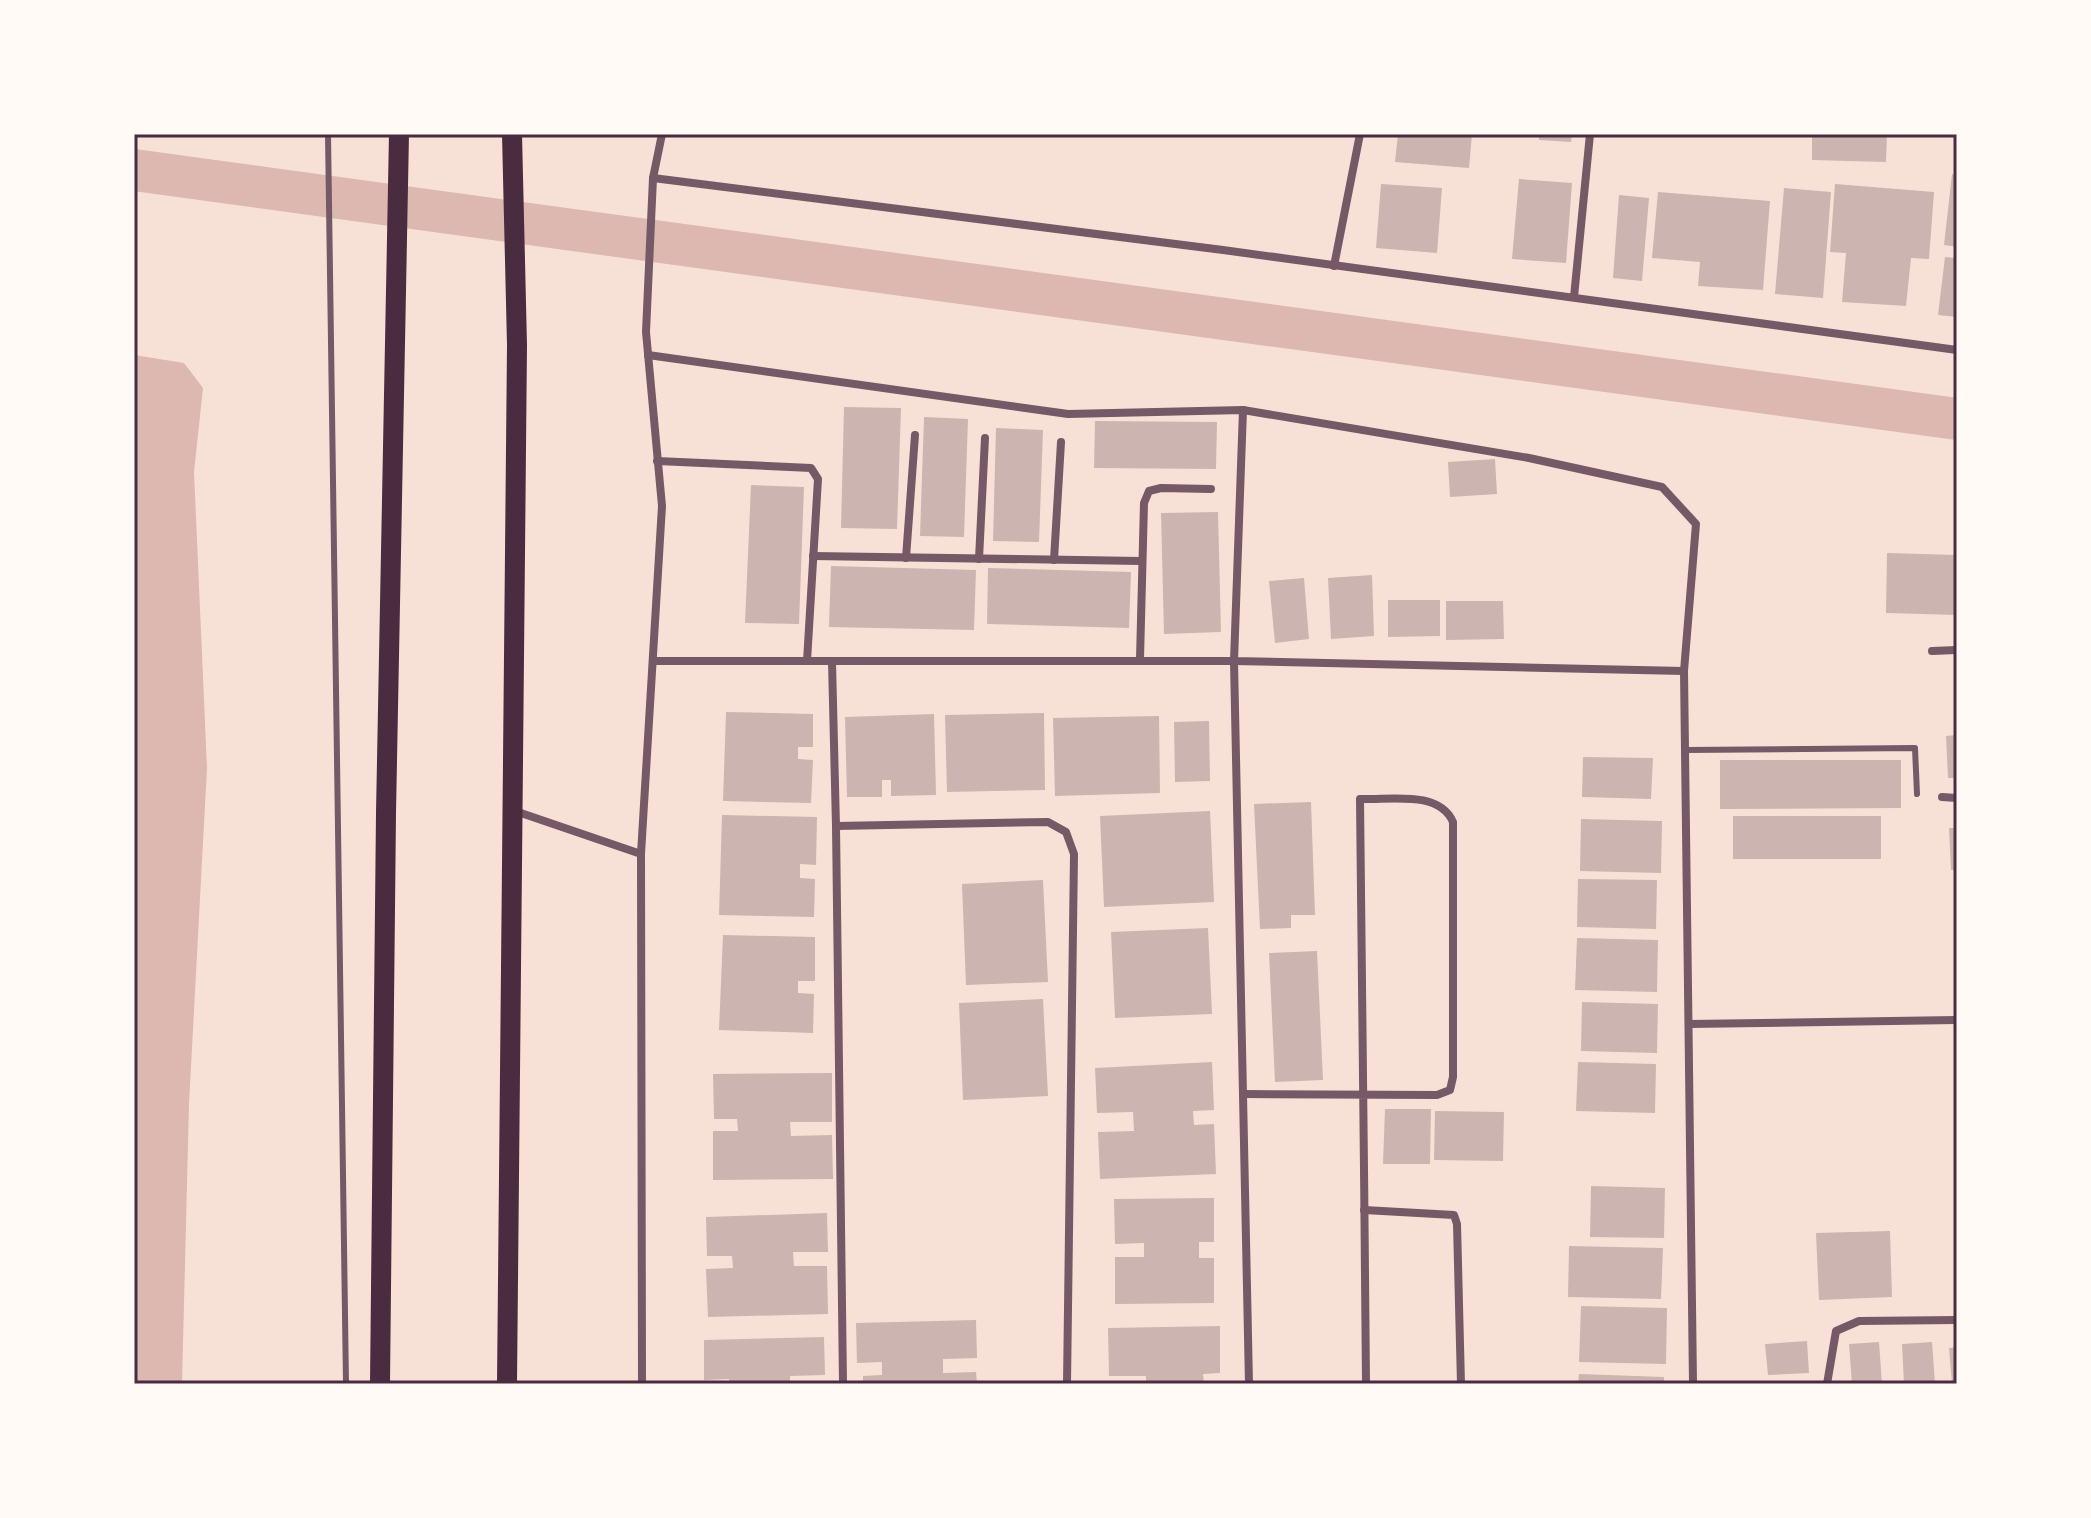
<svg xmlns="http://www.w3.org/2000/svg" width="2091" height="1518" font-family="'Open Sans',sans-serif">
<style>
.water{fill:#dcb8b0}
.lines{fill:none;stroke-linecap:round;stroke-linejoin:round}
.canal{stroke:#dcb8b0;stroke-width:42}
.building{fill:#ccb4b1}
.service{stroke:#755966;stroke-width:6}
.minor{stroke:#755966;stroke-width:8}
.primary{stroke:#4a2c40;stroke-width:20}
.neatline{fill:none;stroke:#4a2c40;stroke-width:3}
</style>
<rect width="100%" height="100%" fill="#f7e1d7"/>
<polygon class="water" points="134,355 184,363 203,388 194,472 207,768 189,1104 182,1384 134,1384"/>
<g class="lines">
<polyline class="canal" points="134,170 1957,419"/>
</g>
<g class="building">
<polygon points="1398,134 1472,134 1469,168 1395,162"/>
<polygon points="1539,134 1572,134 1571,142 1539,140"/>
<polygon points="1812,134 1887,134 1886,162 1812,160"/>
<polygon points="1952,174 1957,175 1957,247 1944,245"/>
<polygon points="1519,179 1572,183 1566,263 1512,259"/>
<polygon points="1381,184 1442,188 1437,253 1376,248"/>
<polygon points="1835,184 1934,192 1929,259 1911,258 1906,306 1842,302 1846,253 1830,252"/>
<polygon points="1784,188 1831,192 1823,298 1775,294"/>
<polygon points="1658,192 1770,201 1763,290 1698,286 1700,262 1652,258"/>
<polygon points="1619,195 1649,198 1642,281 1613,278"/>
<polygon points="1945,257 1957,258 1957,317 1938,315"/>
<polygon points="844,407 901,408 897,529 841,528"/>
<polygon points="924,417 968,419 964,537 920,536"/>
<polygon points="1095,421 1217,422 1216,469 1094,468"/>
<polygon points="996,428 1043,430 1039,542 993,541"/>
<polygon points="1495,459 1497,494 1450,497 1448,462"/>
<polygon points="751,485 804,487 799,624 745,623"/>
<polygon points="1218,512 1221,632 1164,634 1161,513"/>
<polygon points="1887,553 1957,555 1957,615 1886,613"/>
<polygon points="831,566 976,570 974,630 829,627"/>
<polygon points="988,568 1131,572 1129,628 987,624"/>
<polygon points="1372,575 1374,636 1331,639 1328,578"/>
<polygon points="1304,578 1309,639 1275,643 1269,581"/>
<polygon points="1388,600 1440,600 1440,636 1388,637"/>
<polygon points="1446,601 1503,601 1504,639 1446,640"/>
<polygon points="726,712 813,714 813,747 798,747 798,759 813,760 811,803 723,801"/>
<polygon points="1044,713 1045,790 947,792 945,715"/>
<polygon points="934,714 936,795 891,796 891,780 882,780 882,797 847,797 845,717"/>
<polygon points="1159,716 1160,793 1055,796 1053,718"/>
<polygon points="1209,721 1210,781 1175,782 1174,722"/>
<polygon points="1957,735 1957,778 1948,778 1946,736"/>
<polygon points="1583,757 1653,758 1651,799 1582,797"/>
<polygon points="1720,760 1901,760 1901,808 1720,809"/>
<polygon points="1311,802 1315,915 1291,915 1291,928 1260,929 1254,804"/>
<polygon points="1210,811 1214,902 1104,907 1100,816"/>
<polygon points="722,815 817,817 816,865 800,864 800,878 815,879 814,917 719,915"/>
<rect x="1733" y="816" width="148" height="43"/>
<polygon points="1581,819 1662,821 1661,873 1580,871"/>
<polygon points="1949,828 1957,828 1957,870 1951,870"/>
<polygon points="1578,879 1657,880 1656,929 1577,927"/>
<polygon points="1043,880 1048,982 966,985 962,884"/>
<polygon points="1208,928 1212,1014 1115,1018 1111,932"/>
<polygon points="723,935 815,937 815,981 798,981 798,993 814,994 813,1033 719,1030"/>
<polygon points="1577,938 1658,940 1657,992 1575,990"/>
<polygon points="1317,951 1323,1080 1275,1082 1269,953"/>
<polygon points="1043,999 1048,1096 963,1100 959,1003"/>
<polygon points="1582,1002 1658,1004 1657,1053 1581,1051"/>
<polygon points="1212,1062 1214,1110 1193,1111 1194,1125 1214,1124 1216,1174 1100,1179 1098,1132 1134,1131 1133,1112 1097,1113 1095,1068"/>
<polygon points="1578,1062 1656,1064 1655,1113 1576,1111"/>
<polygon points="832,1073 832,1122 790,1122 791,1136 832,1135 833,1179 713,1180 713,1131 738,1131 737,1119 714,1119 713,1074"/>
<polygon points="1385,1109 1431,1109 1430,1164 1383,1164"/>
<polygon points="1435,1111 1504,1112 1503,1161 1434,1160"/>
<polygon points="1591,1186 1665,1188 1664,1238 1590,1237"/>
<polygon points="1214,1198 1214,1242 1199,1242 1199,1258 1214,1258 1214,1303 1115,1304 1115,1257 1144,1257 1144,1243 1115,1244 1114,1199"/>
<polygon points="827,1213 828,1252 793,1252 794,1266 827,1266 828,1314 708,1317 706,1269 733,1268 732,1256 707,1256 706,1217"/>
<polygon points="1890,1231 1892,1297 1819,1300 1816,1233"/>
<polygon points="1569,1246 1663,1248 1661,1299 1568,1297"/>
<polygon points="1581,1306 1667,1308 1666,1364 1579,1362"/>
<polygon points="976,1320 977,1358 943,1359 943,1373 976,1372 977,1384 863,1384 863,1376 882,1375 882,1362 857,1363 856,1323"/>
<polygon points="1220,1326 1220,1373 1203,1374 1204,1384 1146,1384 1146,1376 1109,1376 1108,1328"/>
<polygon points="824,1337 825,1375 790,1376 790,1384 729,1384 729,1379 704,1380 704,1340"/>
<polygon points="1807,1341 1809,1373 1768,1375 1765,1344"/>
<polygon points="1879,1342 1882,1384 1852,1384 1849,1344"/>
<polygon points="1932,1342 1935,1384 1904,1384 1902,1344"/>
<polygon points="1957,1347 1957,1384 1952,1384 1949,1348"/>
<polygon points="1579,1374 1664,1377 1664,1384 1578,1384"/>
</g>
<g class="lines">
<g class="service">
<polyline points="328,134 346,1384"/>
<polyline points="1686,750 1915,748 1917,794"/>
</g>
<g class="minor">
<polyline points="653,178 1223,250 1957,350"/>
<polyline points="1334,266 1360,134"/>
<polyline points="1574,297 1590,134"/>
<polyline points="648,355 1068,414 1243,410 1529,458 1662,487 1696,524 1684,671 1693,1384"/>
<polyline points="1243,410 1234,661 1684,671"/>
<polyline points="657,461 811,468 818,479 807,661"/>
<polyline points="813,556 1141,561"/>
<polyline points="906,558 915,435"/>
<polyline points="979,559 985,438"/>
<polyline points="1054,560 1061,442"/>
<polyline points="1932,651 1957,650"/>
<polyline points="1140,659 1144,503 1149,491 1161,488 1211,489"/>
<polyline points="653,661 1234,661 1249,1384"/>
<polyline points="832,662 836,826"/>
<polyline points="1942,797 1957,798"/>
<polyline points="515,811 641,854"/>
<polyline points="1689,1024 1957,1020"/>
<path d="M1243,1094L1437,1095L1450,1090L1453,1077V822C1439,790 1391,800 1360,799C1363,994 1364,1189 1366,1384"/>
<polyline points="1364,1210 1454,1215 1457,1224 1461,1384"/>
<polyline points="642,1384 641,854 662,506 646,332 653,178 662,134"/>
<polyline points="843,1384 836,826 1048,822 1066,832 1074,854 1067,1384"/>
<polyline points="1827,1384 1836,1331 1859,1321 1957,1320"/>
</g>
<g class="primary">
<polyline points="380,1384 386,813 399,134"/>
<polyline points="507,1384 517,345 512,134"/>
</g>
</g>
<rect width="2091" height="1518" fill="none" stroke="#fffaf5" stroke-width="272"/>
<rect x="136" y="136" width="1819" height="1246" class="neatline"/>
</svg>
